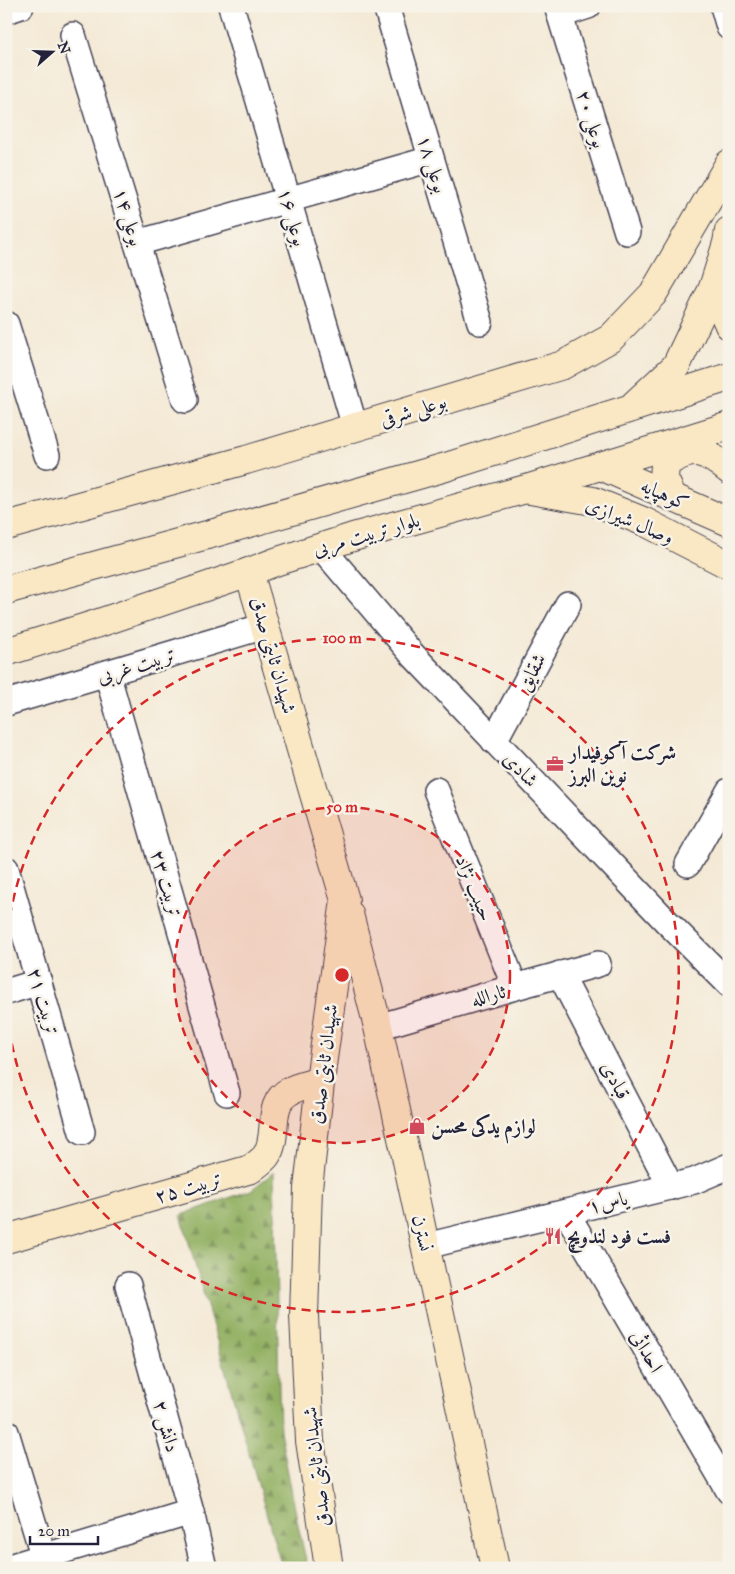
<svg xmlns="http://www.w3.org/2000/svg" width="735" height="1574" font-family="'IM FELL Great Primer',Amiri,serif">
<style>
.forest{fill:url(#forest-firs);stroke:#5a694e}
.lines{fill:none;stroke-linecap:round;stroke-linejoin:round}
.street-casing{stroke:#424052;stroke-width:28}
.secondary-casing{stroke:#424052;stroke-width:30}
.street{stroke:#fff;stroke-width:25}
.secondary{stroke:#fae7c3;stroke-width:28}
.ring{fill:none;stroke:#d62828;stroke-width:2.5;stroke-dasharray:9 6}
.labels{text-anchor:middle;stroke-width:5;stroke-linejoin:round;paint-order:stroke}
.street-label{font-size:20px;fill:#22223b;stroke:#f7f3e8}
.poi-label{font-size:20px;font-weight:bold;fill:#22223b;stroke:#f7f3e8;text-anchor:start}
.centre{fill:#d62828;stroke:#f7f3e8;stroke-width:2.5}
.ring-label{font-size:15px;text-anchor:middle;font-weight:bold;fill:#d62828;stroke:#f7f3e8;stroke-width:5;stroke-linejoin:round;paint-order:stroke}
</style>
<defs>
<pattern id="forest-firs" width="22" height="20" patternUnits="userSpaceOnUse" patternTransform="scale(1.25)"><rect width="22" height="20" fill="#92b062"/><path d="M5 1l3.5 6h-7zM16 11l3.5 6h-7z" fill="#778f52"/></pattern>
</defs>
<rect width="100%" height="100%" fill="#f7f3e8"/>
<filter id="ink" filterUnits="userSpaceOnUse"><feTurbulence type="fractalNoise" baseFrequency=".02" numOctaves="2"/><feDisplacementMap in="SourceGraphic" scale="10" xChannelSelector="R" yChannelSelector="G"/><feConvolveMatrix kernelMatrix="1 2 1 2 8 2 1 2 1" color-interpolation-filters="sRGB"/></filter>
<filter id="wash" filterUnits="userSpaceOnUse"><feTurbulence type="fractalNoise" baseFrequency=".0096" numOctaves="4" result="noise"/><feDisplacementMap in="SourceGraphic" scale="20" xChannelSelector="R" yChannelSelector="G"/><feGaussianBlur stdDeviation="1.12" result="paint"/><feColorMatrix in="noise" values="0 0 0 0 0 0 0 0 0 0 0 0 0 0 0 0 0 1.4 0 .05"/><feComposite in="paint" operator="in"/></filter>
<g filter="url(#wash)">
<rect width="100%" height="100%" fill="#f4e9d5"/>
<polygon class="forest" points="274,1172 280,1431 299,1530 308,1568 282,1568 181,1215 251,1190"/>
</g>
<g filter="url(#ink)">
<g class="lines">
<g class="street-casing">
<g id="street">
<polyline points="231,6 355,427"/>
<polyline points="386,6 480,322"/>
<polyline points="557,6 627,232"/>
<polyline points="723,6 729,27"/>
<polyline points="6,11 21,6"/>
<polyline points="560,15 588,6"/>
<polyline points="73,35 185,400"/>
<polyline points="137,243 431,159"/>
<polyline points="6,324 47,455"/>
<polyline points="321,547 412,654 666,921 729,984"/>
<polyline points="107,673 227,1093"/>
<polyline points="6,703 265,626"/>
<polyline points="494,741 568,604"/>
<polyline points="436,790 515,987"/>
<polyline points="688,864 729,791"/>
<polyline points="6,869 82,1132"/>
<polyline points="560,974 671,1187"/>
<polyline points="6,992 39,982"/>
<polyline points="378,1027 515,987 598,964"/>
<polyline points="566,1212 729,1491"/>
<polyline points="426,1246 694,1181 729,1166"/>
<polyline points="128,1285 191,1512 204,1568"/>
<polyline points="6,1432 47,1568"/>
<polyline points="6,1568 191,1512"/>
</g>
</g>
<g class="secondary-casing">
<g id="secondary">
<polyline points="713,288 729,325"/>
<polyline points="635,404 676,366 713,288 727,243 729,231"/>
<polyline points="601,466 729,522"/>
<polyline points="530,490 593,501 645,522 729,565"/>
<path d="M672,496L664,479L665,464C694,445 704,450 729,470"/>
<polyline points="6,526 246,460 563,365 611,338 653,294 729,164"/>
<polyline points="249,572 345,900 322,1066 308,1188 304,1316 310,1441 329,1568"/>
<polyline points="6,590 218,532 446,467 729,377"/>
<polyline points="6,652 96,624 249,572 278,561 353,537 526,489 729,426"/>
<polyline points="349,914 378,1027 495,1568"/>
<path d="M6,1239L251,1169C256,1165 262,1161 266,1156C280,1136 265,1104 290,1091C298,1086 311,1084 320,1081"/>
</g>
</g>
<use href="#street" class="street"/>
<use href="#secondary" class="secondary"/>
</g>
</g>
<circle cx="342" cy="975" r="168" fill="#d62828" fill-opacity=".12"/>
<g class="ring">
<circle cx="342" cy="975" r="168"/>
<path d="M6 946A337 337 0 1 1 6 1004"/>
</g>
<defs>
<g id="office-bare" transform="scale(1.35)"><path d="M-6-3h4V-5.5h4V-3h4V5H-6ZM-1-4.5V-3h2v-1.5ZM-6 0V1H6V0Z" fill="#d1495b" stroke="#f7f3e8" stroke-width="2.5" paint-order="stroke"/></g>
<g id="shop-bare" transform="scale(1.35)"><path d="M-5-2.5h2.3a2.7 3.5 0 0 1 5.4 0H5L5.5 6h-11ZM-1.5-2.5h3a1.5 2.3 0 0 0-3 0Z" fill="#d1495b" stroke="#f7f3e8" stroke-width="2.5" paint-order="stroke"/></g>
<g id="restaurant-bare" transform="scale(1.35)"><path d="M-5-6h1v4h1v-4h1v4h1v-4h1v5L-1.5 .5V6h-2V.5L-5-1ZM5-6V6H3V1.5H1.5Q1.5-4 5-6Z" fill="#d1495b" stroke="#f7f3e8" stroke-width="2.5" paint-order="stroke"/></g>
</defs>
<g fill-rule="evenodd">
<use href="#office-bare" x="555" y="764"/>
<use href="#shop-bare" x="417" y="1126"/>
<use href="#restaurant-bare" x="553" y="1236"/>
</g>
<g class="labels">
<g class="street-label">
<text transform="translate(592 119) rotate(73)" y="7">بوعلی ۲۰</text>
<text transform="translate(433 164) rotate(73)" y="7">بوعلی ۱۸</text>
<text transform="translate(129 217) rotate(73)" y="7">بوعلی ۱۴</text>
<text transform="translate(293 217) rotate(74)" y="7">بوعلی ۱۶</text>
<text transform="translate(413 410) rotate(-17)" y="7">بوعلی شرقی</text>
<text transform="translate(665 494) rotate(24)" y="7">کوهپایه</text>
<text transform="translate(630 520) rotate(22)" y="7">وصال شیرازی</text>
<text transform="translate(366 534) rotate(-16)" y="7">بلوار تربیت مربی</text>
<text transform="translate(274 655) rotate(74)" y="7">شهیدان ثابتی صدق</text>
<text transform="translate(136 665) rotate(-17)" y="7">تربیت غربی</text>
<text transform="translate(531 672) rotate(-62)" y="7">شقایق</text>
<text transform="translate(521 769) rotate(46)" y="7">شادی</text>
<text transform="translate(167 883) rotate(74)" y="7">تربیت ۲۳</text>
<text transform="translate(475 888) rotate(68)" y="7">حبیب نژاد</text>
<text transform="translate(488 995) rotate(-16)" y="7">ثارالله</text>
<text transform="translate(44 1001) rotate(74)" y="7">تربیت ۲۱</text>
<text transform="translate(323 1064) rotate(-83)" y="7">شهیدان ثابتی صدق</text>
<text transform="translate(616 1080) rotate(62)" y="7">قبادی</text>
<text transform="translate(188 1187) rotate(-16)" y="7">تربیت ۲۵</text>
<text transform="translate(608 1202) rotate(-14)" y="7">یاس۱</text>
<text transform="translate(423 1233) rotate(78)" y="7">نسترن</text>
<text transform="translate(647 1351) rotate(60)" y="7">احداثی</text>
<text transform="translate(167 1426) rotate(75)" y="7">دانش ۲</text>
<text transform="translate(316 1467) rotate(-97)" y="7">شهیدان ثابتی صدق</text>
</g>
<g class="poi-label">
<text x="569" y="759">شرکت آکوفیدار<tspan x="569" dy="23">نوین البرز</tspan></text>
<text x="431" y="1133">لوازم یدکی محسن</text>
<text x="567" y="1243">فست فود لندویچ</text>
</g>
</g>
<circle cx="342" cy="975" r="8" class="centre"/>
<g class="ring-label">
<text x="342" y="643">100 m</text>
<text x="342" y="812">50 m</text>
</g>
<rect width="735" height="1574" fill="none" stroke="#f7f3e8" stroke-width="25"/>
<g transform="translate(52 52) rotate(70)" stroke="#f7f3e8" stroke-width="4" paint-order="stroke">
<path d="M0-4L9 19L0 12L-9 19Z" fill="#22223b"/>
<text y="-8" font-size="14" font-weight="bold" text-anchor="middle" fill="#22223b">N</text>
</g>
<path d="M30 1536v8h68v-8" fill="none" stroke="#22223b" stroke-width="2.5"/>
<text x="38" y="1536" font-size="15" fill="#22223b" stroke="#f7f3e8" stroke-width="4" paint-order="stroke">20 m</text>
</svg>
